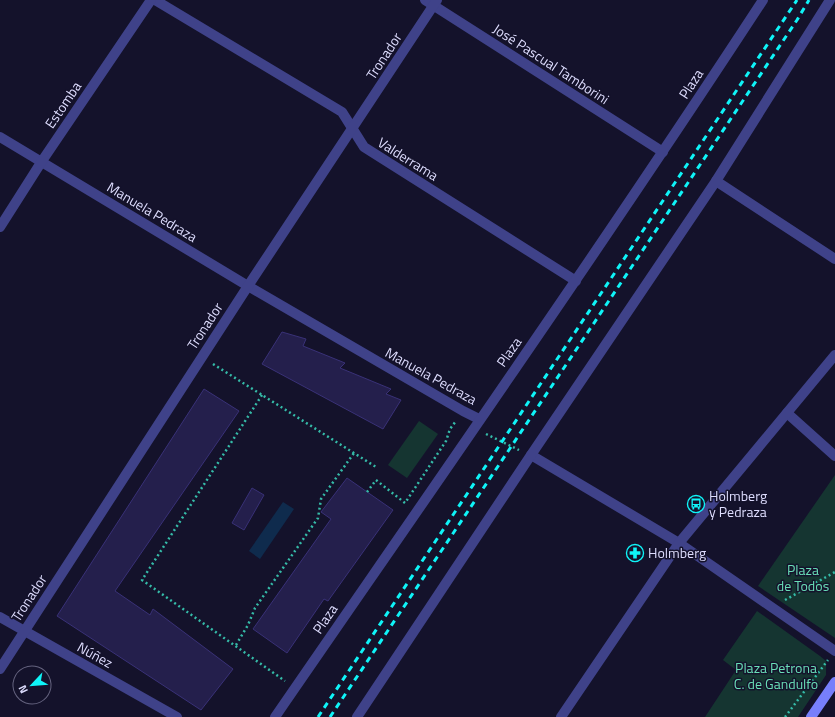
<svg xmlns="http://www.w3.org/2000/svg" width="835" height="717" font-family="'Titillium Web',sans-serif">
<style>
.green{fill:#153531}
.water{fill:#0f2b4d}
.building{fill:#241f4c;stroke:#393177}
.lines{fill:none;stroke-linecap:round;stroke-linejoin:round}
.path{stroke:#35bba8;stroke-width:2.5;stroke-dasharray:2 3;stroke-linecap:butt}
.minor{stroke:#3f4289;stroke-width:10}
.secondary{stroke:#777ffb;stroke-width:10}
.rail{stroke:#0ff4f8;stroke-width:3;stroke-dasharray:6 5;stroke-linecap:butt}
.labels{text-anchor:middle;stroke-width:3;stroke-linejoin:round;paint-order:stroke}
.street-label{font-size:14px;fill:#deddfe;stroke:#14122b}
.poi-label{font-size:14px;fill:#deddfe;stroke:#14122b;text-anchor:start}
.park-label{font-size:14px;fill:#69deb7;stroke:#14122b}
</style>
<rect width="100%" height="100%" fill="#14122b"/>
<g class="green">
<polygon points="419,421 438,434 407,478 388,465"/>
<polygon points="835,475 835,638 758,586"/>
<polygon points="757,611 820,656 826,661 826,675 798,717 705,717 736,670 723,660"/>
</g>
<polygon class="water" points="283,502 294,509 260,559 249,551"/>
<g class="building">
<polygon points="282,332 306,339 303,346 345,363 340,368 391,389 386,394 401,400 383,429 262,364"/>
<polygon points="204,389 239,411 115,591 150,615 153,609 233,669 201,710 57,616"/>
<polygon points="347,478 393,510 328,601 324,599 287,653 253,629 331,519 321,512"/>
<polygon points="252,488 264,495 244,530 232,523"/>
</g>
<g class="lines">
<g class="path">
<polyline points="213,364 376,467"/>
<polyline points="262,395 142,580 285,681"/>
<polyline points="486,434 519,450"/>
<polyline points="367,492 376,480 405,503 446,441 450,429 456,421"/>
<polyline points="785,600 835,572"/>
<polyline points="236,645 248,625 255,608 318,518 321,499 354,453"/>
<polyline points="785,717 828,660"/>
</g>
<g class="minor">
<polyline points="155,0 342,112 364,147 576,281"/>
<polyline points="425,0 663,152"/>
<polyline points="0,137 248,286 463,411 479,419"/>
<polyline points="716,181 835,259"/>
<polyline points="0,227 42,161 151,0"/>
<polyline points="787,413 835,456"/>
<polyline points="531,455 679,543 835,651"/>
<polyline points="0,617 177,717"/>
<polyline points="0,669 248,286 437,0"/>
<path d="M275,717C439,479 605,242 763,0"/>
<polyline points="357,717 531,455 716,181 830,0"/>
<polyline points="561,717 679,543 835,355"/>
</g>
<polyline class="secondary" points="811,717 835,682"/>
<g class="rail">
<polyline points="318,717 797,0"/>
<polyline points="330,717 797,20 809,0"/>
</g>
</g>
<defs>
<g id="bus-ring" transform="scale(0.9)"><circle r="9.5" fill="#14122b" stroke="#0ff4f8" stroke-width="1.5"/><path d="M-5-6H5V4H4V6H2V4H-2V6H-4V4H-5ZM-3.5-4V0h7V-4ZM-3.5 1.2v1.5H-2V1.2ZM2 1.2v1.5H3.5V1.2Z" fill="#0ff4f8"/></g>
<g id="pharmacy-ring" transform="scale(0.9)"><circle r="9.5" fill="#14122b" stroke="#0ff4f8" stroke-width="1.5"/><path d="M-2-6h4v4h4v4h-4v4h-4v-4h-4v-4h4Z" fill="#0ff4f8"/></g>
</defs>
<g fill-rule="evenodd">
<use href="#bus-ring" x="696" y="504"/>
<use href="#pharmacy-ring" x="635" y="553"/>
</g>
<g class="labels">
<g class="street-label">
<text transform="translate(384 56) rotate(-57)" y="5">Tronador</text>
<text transform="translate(551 64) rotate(33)" y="5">José Pascual Tamborini</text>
<text transform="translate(691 84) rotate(-57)" y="5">Plaza</text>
<text transform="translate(63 105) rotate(-56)" y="5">Estomba</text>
<text transform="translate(408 159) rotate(32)" y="5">Valderrama</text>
<text transform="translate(152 212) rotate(31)" y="5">Manuela Pedraza</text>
<text transform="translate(205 326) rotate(-57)" y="5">Tronador</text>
<text transform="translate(509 352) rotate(-55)" y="5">Plaza</text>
<text transform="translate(431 376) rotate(29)" y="5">Manuela Pedraza</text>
<text transform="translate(29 598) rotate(-57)" y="5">Tronador</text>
<text transform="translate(325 619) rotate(-56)" y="5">Plaza</text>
<text transform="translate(95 655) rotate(29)" y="5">Núñez</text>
</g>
<g class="poi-label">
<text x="709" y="501">Holmberg<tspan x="709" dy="16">y Pedraza</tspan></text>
<text x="648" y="558">Holmberg</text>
</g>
<g class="park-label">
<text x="803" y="575">Plaza<tspan x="803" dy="16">de Todos</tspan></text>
<text x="776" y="673">Plaza Petrona<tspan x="776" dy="16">C. de Gandulfo</tspan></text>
</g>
</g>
<g transform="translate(32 685) rotate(244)"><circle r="19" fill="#14122b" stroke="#65637f"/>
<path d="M0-3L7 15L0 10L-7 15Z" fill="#0ff4f8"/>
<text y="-6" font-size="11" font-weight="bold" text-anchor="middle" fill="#deddfe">N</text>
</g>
</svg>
